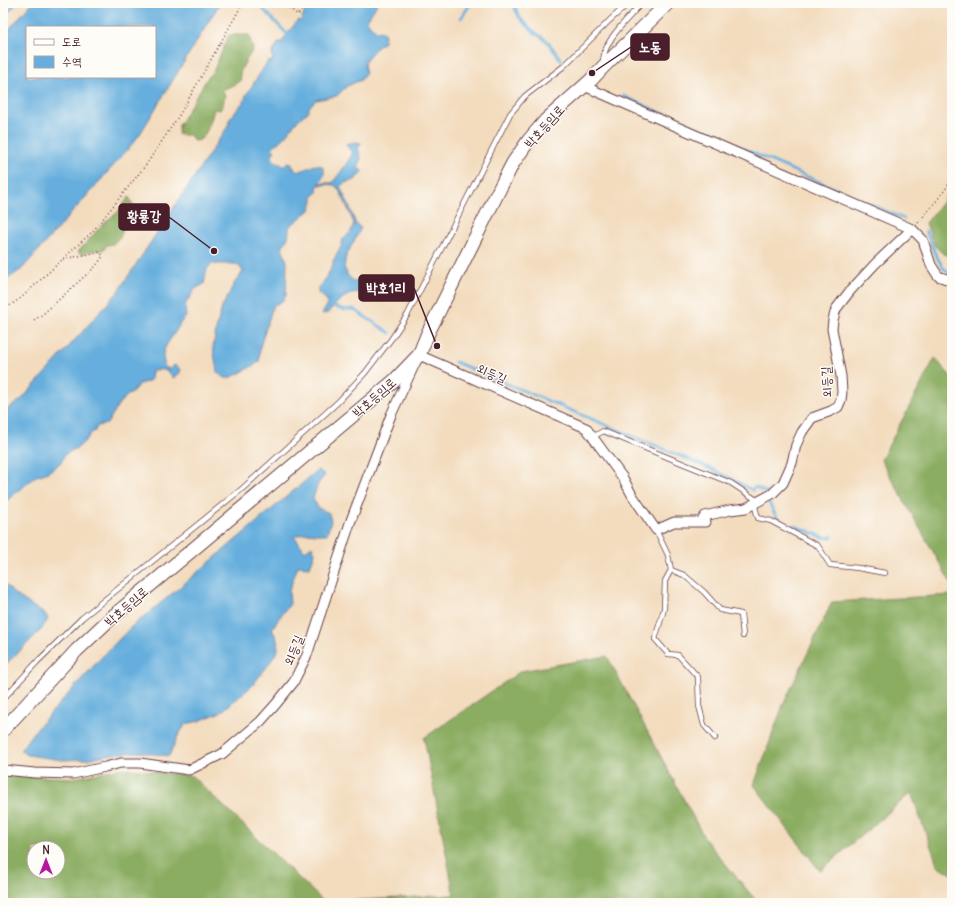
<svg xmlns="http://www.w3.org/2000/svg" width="955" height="906" font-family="Delius,'Poor Story',sans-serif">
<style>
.forest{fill:#8bad62;stroke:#6a6646;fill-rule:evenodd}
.water{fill:#65aedd;stroke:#586684;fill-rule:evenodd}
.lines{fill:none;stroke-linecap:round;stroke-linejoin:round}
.stream{stroke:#65aedd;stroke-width:3}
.lane-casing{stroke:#633b41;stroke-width:6}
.street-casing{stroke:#633b41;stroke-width:11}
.secondary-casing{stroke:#633b41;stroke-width:15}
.path{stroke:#633b41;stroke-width:1.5;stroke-dasharray:1 3;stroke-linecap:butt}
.lane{stroke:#fff;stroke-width:4.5}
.street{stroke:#fff;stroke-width:9}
.secondary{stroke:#fff;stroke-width:13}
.labels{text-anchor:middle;stroke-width:3;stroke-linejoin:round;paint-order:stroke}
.street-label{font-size:13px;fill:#4a1f2b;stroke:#fdfcf7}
.leader{fill:none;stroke:#4a1f2b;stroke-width:1.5}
.callout-dot{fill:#4a1f2b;stroke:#fdfcf7;stroke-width:1.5}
.callout{fill:#4a1f2b;stroke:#4a1f2b;stroke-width:1.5}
.callout-label{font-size:14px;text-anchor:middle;font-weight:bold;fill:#fff}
</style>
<rect width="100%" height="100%" fill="#fdfcf7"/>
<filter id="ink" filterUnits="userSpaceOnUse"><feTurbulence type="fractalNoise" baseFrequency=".025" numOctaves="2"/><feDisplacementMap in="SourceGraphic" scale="8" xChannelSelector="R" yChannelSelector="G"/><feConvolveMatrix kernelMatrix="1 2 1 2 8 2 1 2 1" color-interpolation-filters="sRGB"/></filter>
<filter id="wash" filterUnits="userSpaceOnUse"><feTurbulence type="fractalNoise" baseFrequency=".012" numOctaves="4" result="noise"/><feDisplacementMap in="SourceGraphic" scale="16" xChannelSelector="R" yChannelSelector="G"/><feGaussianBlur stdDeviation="0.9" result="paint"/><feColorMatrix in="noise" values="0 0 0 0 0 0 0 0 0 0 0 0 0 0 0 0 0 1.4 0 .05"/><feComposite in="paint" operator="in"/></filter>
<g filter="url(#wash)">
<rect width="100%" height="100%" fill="#f3dcbe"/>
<g class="forest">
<path d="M229,35H249L253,50C250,53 241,69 240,73C240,76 240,77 241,80L232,86L224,89L223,92L225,95L223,105L220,110L214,109C211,121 209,130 200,140L194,141L190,135H183L178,134L179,125L208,77L213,72Z"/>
<polygon points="952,188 952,257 943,254 935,246 926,223 941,204"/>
<polygon points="129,197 135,209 133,216 127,219 124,223 123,230 120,237 113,244 107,245 103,250 93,251 81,254 78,252 101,226 110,218 117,213"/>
<polygon points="935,358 952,378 952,585 881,460"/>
<polygon points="952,595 952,874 938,866 911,793 820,871 754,785 783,705 832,602"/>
<path d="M607,656L705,839L758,903H3V775L74,778L122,768L192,776L324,902L454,895L424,738L521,671ZM34,848H58V872H34Z"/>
</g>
<g class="water">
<path d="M32,3H220L140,134L129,148L22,269L3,282V36ZM27,27H155V77H27Z"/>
<path d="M313,3H378L367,20L370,26L377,31L383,32L385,35L384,42L374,50L364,62L365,70L366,73L361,80L347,86L337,96L316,100L310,106L307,113C298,117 290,132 282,139C279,143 275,144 272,148L275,151L272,155L273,160L280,164L285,165L288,162L291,163L293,167L298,172L315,165L322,166C326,174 324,176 319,183H332C340,173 348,163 353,152L349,149L346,144L356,142L361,143L358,148L361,158L358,169L362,170L363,172L359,175L355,180L344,183L340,187L348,203L356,224L361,228L346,256L344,267L348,276L355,282L365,284L364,293C361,293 357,292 354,293C346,294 332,306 328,313L322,314L328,304L326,299L318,293V288L322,285L333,265V261L341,247L343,239L346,236L350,233L354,224C351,217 341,188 334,185C330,184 323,185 318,185L317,190V193L313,196V201L310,210L289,227C289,237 288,239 282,247L287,262L286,296L282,301L273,306L260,347L259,362C255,365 233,377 229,378C224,379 220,375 217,372L213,347L217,325L222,307L235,282L241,275L243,271L239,266L235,264H211L207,269L204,284L195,289L185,305L186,317C181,321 180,324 177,329C172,338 165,344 163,354C162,358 165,362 164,366L167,368L171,369L174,365L179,368L181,370L179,374L173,378C168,368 161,369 152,371L151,379L148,382L142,383L138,385L131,394L128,395L124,399L120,402L107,424L97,426L95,431L90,434L87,439L80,446L64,455L62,461L54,468L46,473L36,476L3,504V412L21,400L117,293L228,126L229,120L244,101L246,95L268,61L271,62L273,59L272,53L279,42H282L287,34L298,20L301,21L303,16L304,13L309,4L312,5Z"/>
<polygon points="318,470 325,475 318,484 313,498 318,508 329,513 331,521 327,534 317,534 307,533 294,536 305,551 312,546 315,553 310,567 298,566 289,591 290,604 282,614 272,629 277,639 278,650 269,664 252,686 221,712 199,721 186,724 179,734 169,756 139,752 113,754 88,759 62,760 28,755 20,751 31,735 99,660 130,628 185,583"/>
<polygon points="3,585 7,586 13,593 46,615 48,619 42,629 3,667"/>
</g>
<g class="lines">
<g class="stream">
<polyline points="517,3 515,8 520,18 533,31 547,41 562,61"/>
<polyline points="262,8 288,35"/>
<polyline points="3,17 16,3"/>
<polyline points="461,18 469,6 473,3"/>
<polyline points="623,96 904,219"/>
<polyline points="926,231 935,253 943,268 952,274"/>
<polyline points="335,302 335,307 345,310 353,309 390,333"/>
<polyline points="455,362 714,470 752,490 755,487 767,493"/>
<path d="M768,500C773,512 780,527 795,526L823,537L829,538L832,536"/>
</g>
</g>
</g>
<g filter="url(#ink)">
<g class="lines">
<g class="lane-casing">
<g id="lane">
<path d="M603,63C603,41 625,22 639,6L640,3"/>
<polyline points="593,437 603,431 731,483 758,501"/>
<polyline points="754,503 758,518 771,521 818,546 830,565 858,568 885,573"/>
<polyline points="656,530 668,555 671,570 665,581 664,609 655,639 668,654 678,655 698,677 699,706 704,725 715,738"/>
<polyline points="671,570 684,575 704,592 720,610 741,614 743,636"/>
<polyline points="3,699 37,662 82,618 243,488 338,402 365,373 392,338 408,314 510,114 525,96 564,66 610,20 629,3"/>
</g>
</g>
<g class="street-casing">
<g id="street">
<polyline points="584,86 666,122 912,229 923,240 931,265 938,276 952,281"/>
<polyline points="3,770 35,773 73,774 105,767 121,763 140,763 189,770 222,754 260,722 276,704 293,683 307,655 350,523 391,415 419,355 586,428 623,478 632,495 656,530 674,522 706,522 703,519 705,516 730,510 746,508 772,494 783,483 792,463 796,445 802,432 812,418 831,411 838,407 841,400 842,392 841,376 832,329 833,320 836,309 850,291 875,264 912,229"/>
</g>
</g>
<g class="secondary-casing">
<polyline id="secondary" points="3,730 77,650 111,618 394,381 419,355 428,333 500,188 513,163 529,140 546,120 591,80 603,67 668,3"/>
</g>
<g class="path">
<polyline points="283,3 298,15 306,3"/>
<polyline points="918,223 942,194 952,179"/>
<polyline points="3,310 21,298 93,231 146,165 180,114 243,3"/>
<polyline points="34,320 43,314 96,266 103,256 100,252 63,259"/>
</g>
<use href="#lane" class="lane"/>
<use href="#street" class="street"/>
<use href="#secondary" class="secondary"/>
</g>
</g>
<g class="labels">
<g class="street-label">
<text transform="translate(544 126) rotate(-48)" y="5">박호등임로</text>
<text transform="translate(492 373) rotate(24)" y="5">외등길</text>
<text transform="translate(826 382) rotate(-93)" y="5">외등길</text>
<text transform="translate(374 397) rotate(-41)" y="5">박호등임로</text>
<text transform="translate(126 606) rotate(-41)" y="5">박호등임로</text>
<text transform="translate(293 650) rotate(-68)" y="5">외등길</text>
</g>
</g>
<path class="leader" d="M592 73L631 47M214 251L169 217M437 346L414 288"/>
<g class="callout-dot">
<circle cx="592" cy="73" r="4"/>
<circle cx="214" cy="251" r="4"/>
<circle cx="437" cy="346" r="4"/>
</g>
<g class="callout">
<rect x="631" y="34" width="38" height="26" rx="4"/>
<rect x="119" y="204" width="50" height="26" rx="4"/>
<rect x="359" y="275" width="55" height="26" rx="4"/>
</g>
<g class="callout-label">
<text x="650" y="52">노동</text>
<text x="144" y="221">황룡강</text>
<text x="386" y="293">박호1리</text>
</g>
<rect width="955" height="906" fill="none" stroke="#fdfcf7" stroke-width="16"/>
<rect x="26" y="26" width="130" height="52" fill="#fdfcf7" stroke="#b5a4a5"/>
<rect x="34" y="39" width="20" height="6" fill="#ffffff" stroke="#b5a4a5"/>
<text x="62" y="46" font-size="12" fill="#4a1f2b">도로</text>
<rect x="34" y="56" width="20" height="12" fill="#65aedd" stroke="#b5a4a5"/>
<text x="62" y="66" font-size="12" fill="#4a1f2b">수역</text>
<g transform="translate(46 860)"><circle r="19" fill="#fdfcf7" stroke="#b5a4a5"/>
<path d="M0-3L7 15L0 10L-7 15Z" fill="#b5179e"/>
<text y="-6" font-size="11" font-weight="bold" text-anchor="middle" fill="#4a1f2b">N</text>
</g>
</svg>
